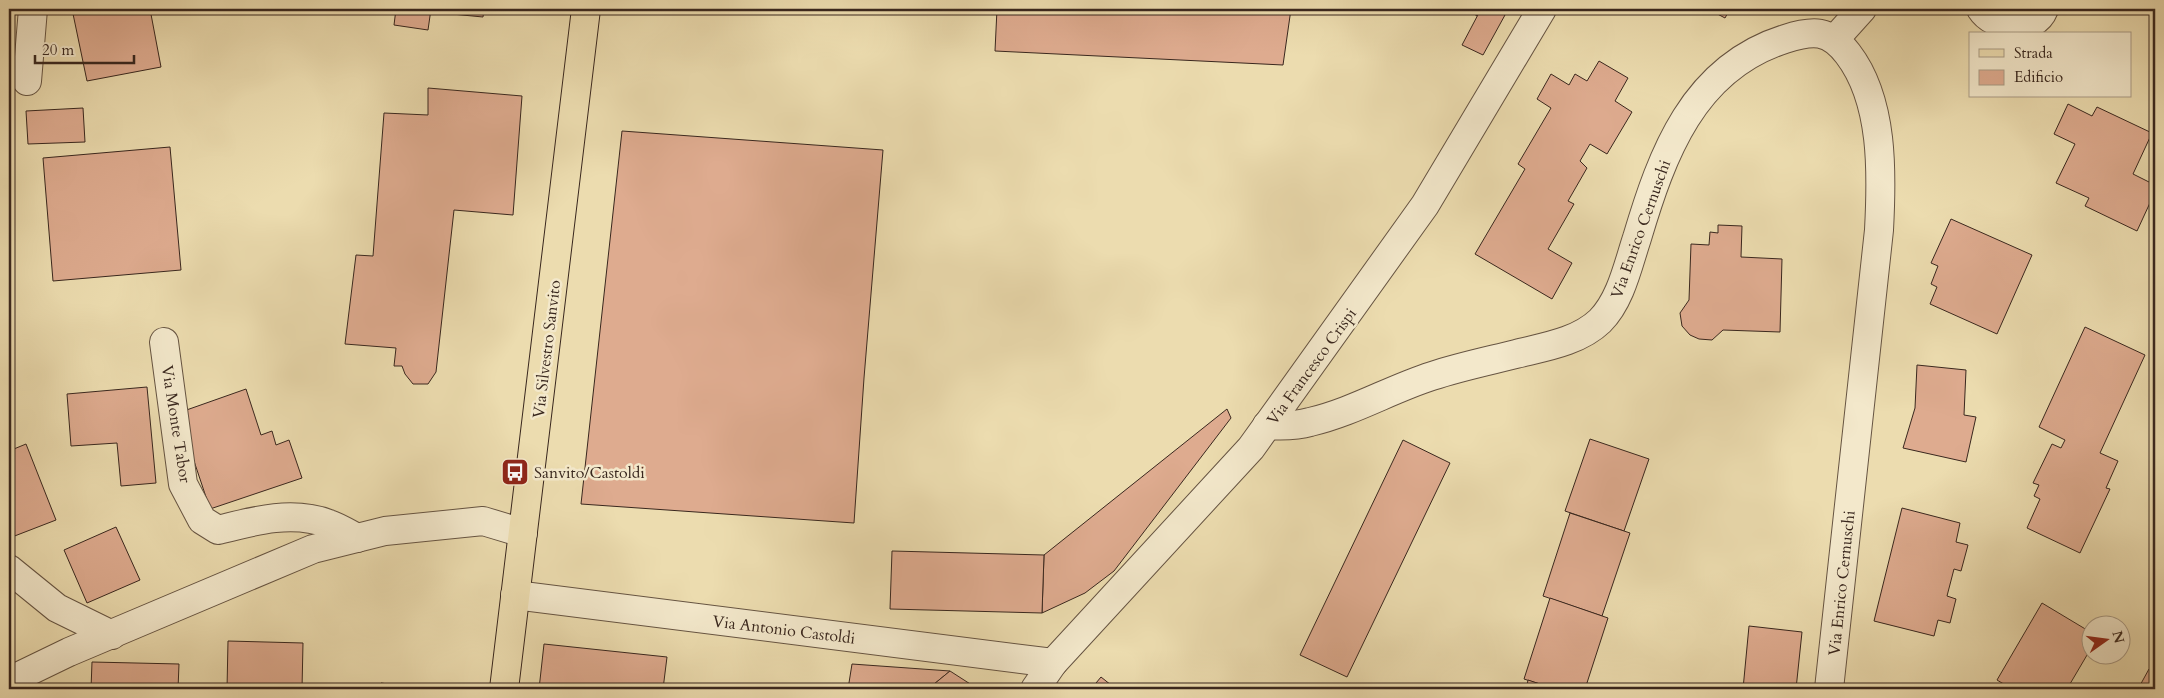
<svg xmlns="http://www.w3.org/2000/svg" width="2164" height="698" font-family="Cardo,serif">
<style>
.building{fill:#deab8f;stroke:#39271e}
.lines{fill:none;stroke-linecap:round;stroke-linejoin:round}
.minor-casing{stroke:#665442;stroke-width:30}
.tertiary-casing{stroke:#665442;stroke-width:30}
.primary-casing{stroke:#39271e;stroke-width:30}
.minor{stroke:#f3e8cb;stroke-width:28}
.tertiary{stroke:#f3e8cb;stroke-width:28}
.primary{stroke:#ecdcaf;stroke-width:28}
.labels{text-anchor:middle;stroke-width:5;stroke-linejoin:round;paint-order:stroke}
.street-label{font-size:16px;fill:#39271e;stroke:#f3e8cb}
.poi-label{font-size:16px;fill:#39271e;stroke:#f3e8cb;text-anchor:start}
</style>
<rect width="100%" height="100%" fill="#ecdcaf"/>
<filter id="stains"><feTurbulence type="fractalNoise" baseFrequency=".004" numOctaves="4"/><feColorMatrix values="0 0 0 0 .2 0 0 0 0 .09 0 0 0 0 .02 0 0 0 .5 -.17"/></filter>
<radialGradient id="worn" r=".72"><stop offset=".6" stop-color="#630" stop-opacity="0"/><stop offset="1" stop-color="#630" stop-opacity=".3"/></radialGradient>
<g class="building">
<polygon points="72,9 150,9 161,67 87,81"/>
<polygon points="396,9 431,9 428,30 394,25"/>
<polygon points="431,9 484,9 483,17 431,12"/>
<polygon points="997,9 1291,9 1283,65 995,51"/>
<polygon points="1467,9 1481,9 1477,16"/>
<polygon points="1481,9 1493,9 1505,15 1483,55 1462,45"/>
<polygon points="1493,9 1508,9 1505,15"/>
<polygon points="1708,9 1730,9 1725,18"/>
<polygon points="1599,61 1628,78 1615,101 1632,112 1607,154 1590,144 1580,161 1587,168 1568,201 1574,204 1548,249 1572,263 1552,299 1475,254 1525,169 1518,164 1551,108 1537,99 1551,74 1569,85 1575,74 1587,81"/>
<polygon points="428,88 522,96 513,215 454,210 436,372 428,384 413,384 405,374 402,366 394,366 396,348 345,344 356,255 373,256 384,113 428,115"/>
<polygon points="2068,104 2092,116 2097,107 2152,133 2133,174 2155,185 2155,192 2137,231 2085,206 2089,198 2056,183 2075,144 2054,134"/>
<polygon points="83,108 85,142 28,144 26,111"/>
<polygon points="622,131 883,150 864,378 854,523 581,504"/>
<polygon points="170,147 181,270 53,281 43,158"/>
<polygon points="1951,219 2032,255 1997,334 1930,304 1937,287 1931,284 1938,266 1931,263"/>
<polygon points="1718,225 1742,226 1741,257 1782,259 1780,332 1723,330 1712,340 1699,339 1690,335 1682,326 1680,313 1689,300 1691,244 1709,245 1710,232 1718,233"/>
<polygon points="2085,327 2145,355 2100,453 2118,461 2106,488 2110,489 2080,553 2027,528 2040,499 2034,496 2039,485 2033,483 2052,444 2061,448 2065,440 2039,427"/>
<polygon points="1917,365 1966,370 1964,415 1976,417 1966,462 1903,448 1915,408"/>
<polygon points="147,387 156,483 121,486 117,443 71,446 67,394"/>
<polygon points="246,389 261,435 272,431 276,445 289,440 302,478 210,509 178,413"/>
<polygon points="1227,409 1231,418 1114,571 1085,593 1042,613 1044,555"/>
<polygon points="1590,439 1649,459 1624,531 1565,511"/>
<polygon points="1403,440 1450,463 1347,677 1300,655"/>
<polygon points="26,444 56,520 12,537 9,528 9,451"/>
<polygon points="1902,508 1960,523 1956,542 1968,545 1961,571 1954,569 1947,596 1956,599 1950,623 1938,620 1934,636 1874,621"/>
<polygon points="1570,513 1630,533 1602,616 1543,596"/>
<polygon points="116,527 140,580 87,603 64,550"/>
<polygon points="892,551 1044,555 1042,613 890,609"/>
<polygon points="1550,598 1608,618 1585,689 1555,689 1524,679"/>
<polygon points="2042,603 2092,633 2085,647 2090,650 2067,689 2012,689 1997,680"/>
<polygon points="9,615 14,638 9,639"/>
<polygon points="1749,626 1802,632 1796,689 1743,689"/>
<polygon points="228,641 303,643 302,689 227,689"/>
<polygon points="544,644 667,657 663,689 539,689"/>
<polygon points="92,662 179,664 178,689 91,689"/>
<polygon points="852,664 950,671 928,689 848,689"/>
<polygon points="2149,669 2155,673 2155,689 2138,689"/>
<polygon points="950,671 978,689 928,689"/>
<polygon points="1101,677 1116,689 1091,689"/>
<polygon points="1528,680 1555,689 1526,689"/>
<polygon points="381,683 409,687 409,689 380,689"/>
</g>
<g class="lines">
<g class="minor-casing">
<g id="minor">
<path d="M1981,9C1993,28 2034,35 2044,9"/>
<polyline points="1835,39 1862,9"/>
<polyline points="27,81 33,9"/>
<path d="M164,342L183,484L202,520L218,530C253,521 293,510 329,524C338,527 348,533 357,538"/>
<path d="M1267,425C1282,426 1296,426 1310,422C1353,412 1391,389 1432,376C1459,367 1488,361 1516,354C1544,347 1578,342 1600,321C1621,300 1628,265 1637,238C1662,154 1693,68 1785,39C1813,30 1829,29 1848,54C1884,101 1882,174 1879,230L1829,689"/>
<polyline points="9,569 57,608 112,635"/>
<polyline points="515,595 1053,663"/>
<polyline points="9,681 69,652 313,549 385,531 483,521 523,533"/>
</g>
</g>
<g class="tertiary-casing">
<polyline id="tertiary" points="1035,689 1053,663 1251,448 1425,205 1542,9"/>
</g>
<g class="primary-casing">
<polyline id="primary" points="504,689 586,9"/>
</g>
<use href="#minor" class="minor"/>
<use href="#tertiary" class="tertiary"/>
<use href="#primary" class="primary"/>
</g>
<defs>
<g id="bus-square" transform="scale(1.4375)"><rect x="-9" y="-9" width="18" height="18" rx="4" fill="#8f2418" stroke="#f3e8cb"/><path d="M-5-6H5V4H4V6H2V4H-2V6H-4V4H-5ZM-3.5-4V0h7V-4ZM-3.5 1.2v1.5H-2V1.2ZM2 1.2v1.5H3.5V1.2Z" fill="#fff"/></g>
</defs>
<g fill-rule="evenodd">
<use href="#bus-square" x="515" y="472"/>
</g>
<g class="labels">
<g class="street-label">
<text transform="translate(1640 229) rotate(-70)" y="6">Via Enrico Cernuschi</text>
<text transform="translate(546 349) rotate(-83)" y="6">Via Silvestro Sanvito</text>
<text transform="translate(1311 366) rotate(-54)" y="6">Via Francesco Crispi</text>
<text transform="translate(177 424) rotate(81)" y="6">Via Monte Tabor</text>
<text transform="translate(1841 583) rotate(-84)" y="6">Via Enrico Cernuschi</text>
<text transform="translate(784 629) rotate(7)" y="6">Via Antonio Castoldi</text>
</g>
<g class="poi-label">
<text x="534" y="478">Sanvito/Castoldi</text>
</g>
</g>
<rect width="2164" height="698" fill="none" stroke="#ecdcaf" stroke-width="30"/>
<rect x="10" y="10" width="2144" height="678" fill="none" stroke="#39271e" stroke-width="2.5"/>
<rect x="15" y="15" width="2134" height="668" fill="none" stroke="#39271e"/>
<rect x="1969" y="32" width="162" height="65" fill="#f3e8cb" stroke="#a99b86"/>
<rect x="1979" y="49" width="25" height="8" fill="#ecdcaf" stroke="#a99b86"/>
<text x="2014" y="58" font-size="15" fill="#39271e">Strada</text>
<rect x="1979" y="70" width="25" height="15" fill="#deab8f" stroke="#a99b86"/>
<text x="2014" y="82" font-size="15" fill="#39271e">Edificio</text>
<g transform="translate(2106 640) rotate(76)"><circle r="24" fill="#f3e8cb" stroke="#a99b86"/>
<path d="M0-4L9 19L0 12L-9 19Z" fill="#8f2418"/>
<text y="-8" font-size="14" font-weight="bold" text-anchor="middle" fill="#39271e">N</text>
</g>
<path d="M35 55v8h99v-8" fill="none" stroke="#39271e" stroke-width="2.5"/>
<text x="42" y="55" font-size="15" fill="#39271e" stroke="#f3e8cb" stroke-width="4" paint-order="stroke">20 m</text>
<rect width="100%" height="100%" filter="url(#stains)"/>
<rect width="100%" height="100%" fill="url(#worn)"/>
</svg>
